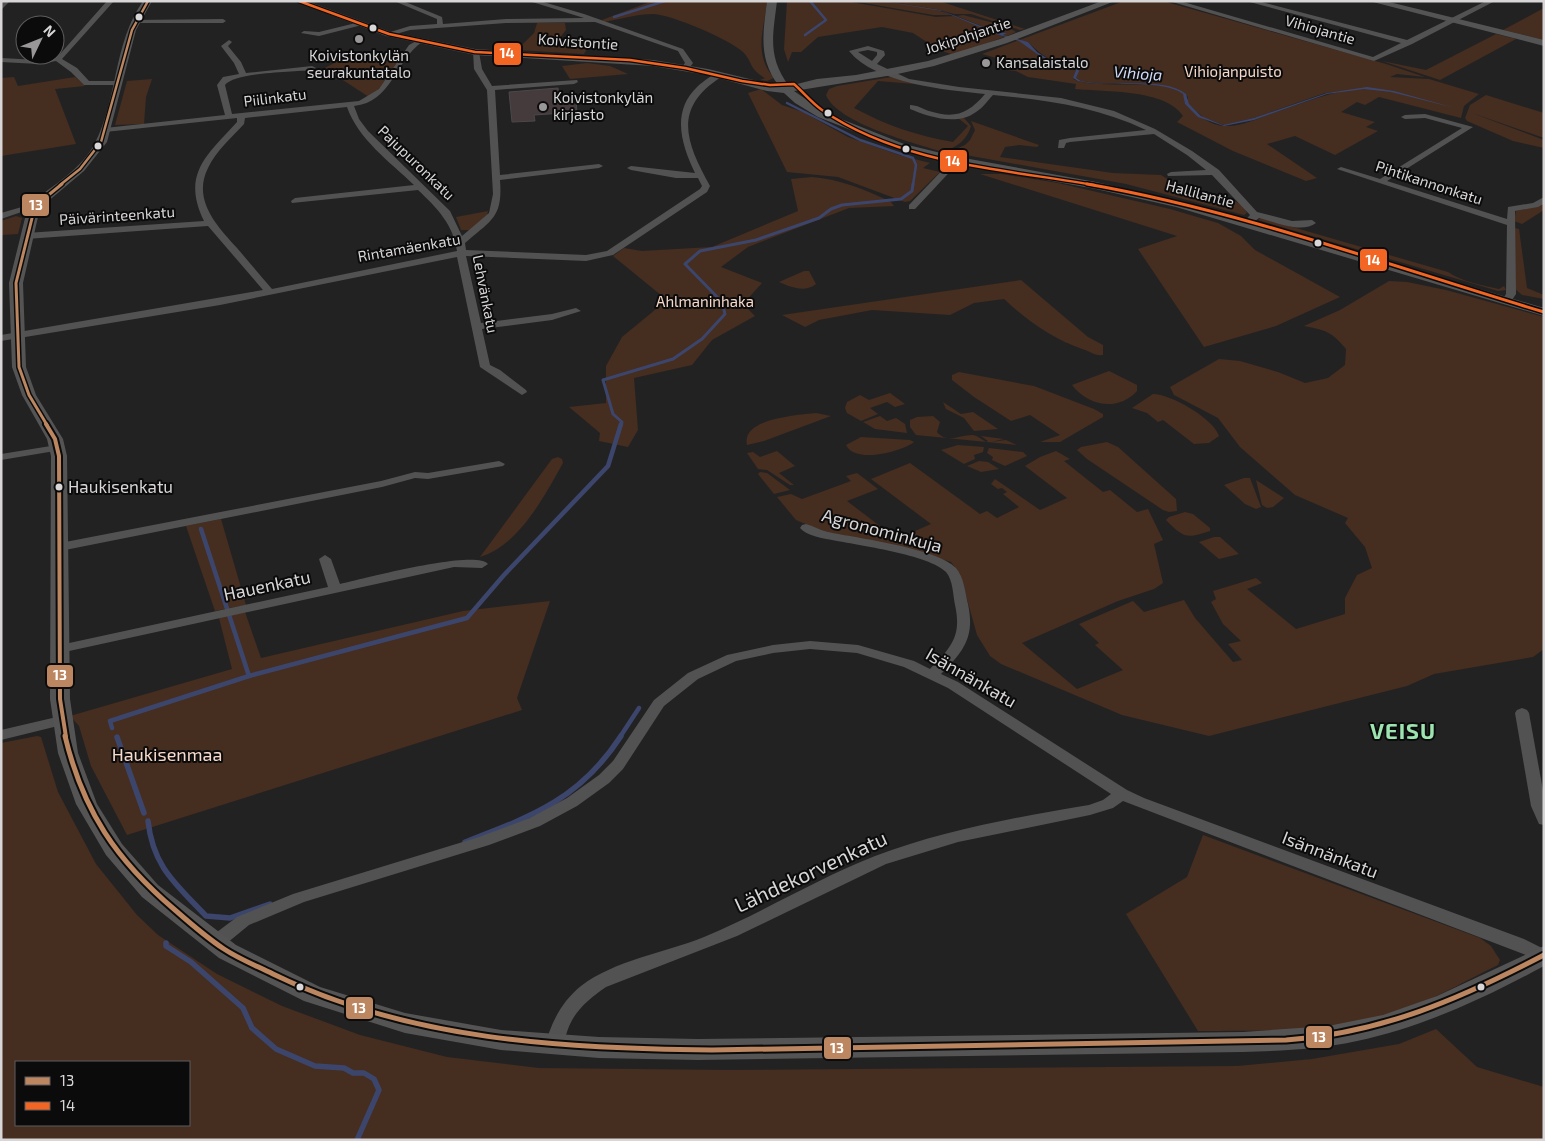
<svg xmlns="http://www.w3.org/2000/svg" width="1545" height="1141" font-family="'Exo 2',sans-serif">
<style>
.green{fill:#452d20;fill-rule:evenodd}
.water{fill:#3c466c}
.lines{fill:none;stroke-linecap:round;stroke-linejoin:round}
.stream-far3{stroke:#3c466c;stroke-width:2.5}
.stream-far2{stroke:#3c466c;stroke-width:3}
.stream-far1{stroke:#3c466c;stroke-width:4.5}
.stream{stroke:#3c466c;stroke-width:5.5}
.building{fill:#453b3d;stroke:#4a4848}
.street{fill:#525253;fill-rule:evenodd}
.secondary{fill:#545454;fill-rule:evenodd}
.bus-1-far3-casing{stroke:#0c0b0c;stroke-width:5}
.bus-1-far2-casing{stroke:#0c0b0c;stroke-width:6}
.bus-1-far1-casing{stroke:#0c0b0c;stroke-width:8}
.bus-1-casing{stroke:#0c0b0c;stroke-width:9}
.bus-2-far1-casing{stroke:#0c0b0c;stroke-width:5}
.bus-2-casing{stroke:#0c0b0c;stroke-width:6}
.bus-1-far3{stroke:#bb8660;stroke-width:2.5}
.bus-1-far2{stroke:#bb8660;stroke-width:3}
.bus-1-far1{stroke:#bb8660;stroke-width:4}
.bus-1{stroke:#bb8660;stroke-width:5}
.bus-2-far1{stroke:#f26522;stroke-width:2.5}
.bus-2{stroke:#f26522;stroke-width:3}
.bus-dot{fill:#d8d6d7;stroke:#0c0b0c;stroke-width:2}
.poi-dot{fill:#999798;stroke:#0c0b0c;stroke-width:2}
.labels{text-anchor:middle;stroke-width:4;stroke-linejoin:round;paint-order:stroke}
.far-street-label{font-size:15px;fill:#d8d6d7;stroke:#0c0b0c}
.far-poi-label{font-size:15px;fill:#d8d6d7;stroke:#0c0b0c;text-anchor:start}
.far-park-label{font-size:15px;fill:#f8daca;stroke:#0c0b0c}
.far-water-label{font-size:16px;font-style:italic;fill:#d1daf7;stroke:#0c0b0c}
.bus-label{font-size:17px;fill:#d8d6d7;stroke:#0c0b0c;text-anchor:start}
.street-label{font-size:18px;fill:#d8d6d7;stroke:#0c0b0c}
.park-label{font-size:18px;fill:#f8daca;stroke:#0c0b0c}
.near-street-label{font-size:21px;fill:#d8d6d7;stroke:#0c0b0c}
.district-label{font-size:22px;font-weight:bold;letter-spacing:1px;fill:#9de4b1;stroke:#0c0b0c}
.line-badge{stroke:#0c0b0c;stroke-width:2}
.badge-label{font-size:14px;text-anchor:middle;font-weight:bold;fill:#fff}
</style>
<rect width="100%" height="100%" fill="#232223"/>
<g class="green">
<path d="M652,1H767C764,31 753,53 774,78L767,81L760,80L765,78C748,68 753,62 743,52C729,39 672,15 654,14C637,14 620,19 604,22L602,20Z"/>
<polygon points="787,1 846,1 936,17 954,16 1004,37 954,55 939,50 913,33 882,27 818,37 801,52 792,52 788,62 784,49"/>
<path d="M853,1C884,1 922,3 951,15H933Z"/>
<polygon points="888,1 939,1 1025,29 1020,30 971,14 954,14 940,10"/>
<path d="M1124,1H1163L1386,64L1425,77L1397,74L1390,77L1429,79L1479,94L1464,106L1461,118L1379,97L1365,105L1357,102L1341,112L1375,122L1366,127L1378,131L1335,155L1295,136L1267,144L1317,178L1306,181L1233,151L1177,122L1183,116C1166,89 1105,92 1075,89L1076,84L1028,77L1016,71L999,69L1009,63L1007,61L982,54ZM1020,41L1028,42C1046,60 1054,62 1078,69L1076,78L1081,81C1114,88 1162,74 1188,97V104L1203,117L1224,125L1254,118L1325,93L1344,91C1319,96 1295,106 1270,114C1257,119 1240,127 1225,126C1211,126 1196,114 1185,104C1185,101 1185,96 1182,93C1168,77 1098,91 1073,79L1076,70L1044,59Z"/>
<polygon points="1544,8 1544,40 1503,30"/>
<polygon points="963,15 1006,26 1016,32 1007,36 1003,35 1007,33 996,32 957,16"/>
<polygon points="537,23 565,23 566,30 558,40 587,49 584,54 517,50 534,33"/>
<polygon points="1496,34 1516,39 1440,80 1382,61 1426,70"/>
<polygon points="355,52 400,59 383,86 369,97 332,73 319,71"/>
<polygon points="587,63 610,66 628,74 570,79 562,66"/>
<polygon points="14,77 18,86 75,77 85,86 55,89 76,144 1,156 1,78"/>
<path d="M891,77L914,84L878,81L854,108C886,125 917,136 953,142L968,126L958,118L963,117L971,126C967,140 957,147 943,152C915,143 838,124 826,95L829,89L837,86Z"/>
<polygon points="152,79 146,97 144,124 115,125 127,81"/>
<polygon points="761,89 782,105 803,112 848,137 899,155 930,163 923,168 940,172 910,201 905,202 838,177 787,172 748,93"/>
<polygon points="1486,95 1544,113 1544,138 1472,113 1544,140 1544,148 1513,141 1467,121 1465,118 1470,105"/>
<polygon points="971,121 1039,145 1037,147 1019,145 1005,147 1000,157 1113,173 1161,175 1201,200 1235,201 1243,206 1247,213 1244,215 1126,184 949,152 965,145 970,140 975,130"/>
<polygon points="980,174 1001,174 1058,183 1170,209 1218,223 1241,236 1255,250 1340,297 1276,326 1204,347 1138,249 1177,236"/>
<path d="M812,177C840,179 866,190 891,202L894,206L849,208L748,247L721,267L762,283L743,304L755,316L712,340L692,365L634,378L638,430L628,447L599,441L600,433L569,407L606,403V366L622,337L667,300L613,256L624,248L642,251L712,247L798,211L791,179Z"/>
<polygon points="1544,205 1544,210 1522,224 1514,221 1516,211"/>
<polygon points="488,211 487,216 471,230 461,230 456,217"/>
<polygon points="16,216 22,218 18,234 1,235 1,221"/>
<path d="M1261,218L1448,272C1463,282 1481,285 1499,289L1504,286L1506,290L1498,291L1258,220Z"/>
<polygon points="1515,228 1519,229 1527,288 1544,295 1544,299 1522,295 1515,289"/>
<path d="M804,271H809L816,284C805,293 790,287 779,282Z"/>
<path d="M1021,280L1088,337L1103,345V355C1094,356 1090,351 1082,349C1053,339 1026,320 1004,299L974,303L950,315L872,310L819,320L805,327L782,315Z"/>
<path d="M1389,281L1407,282L1446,290L1544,317V649L1533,657L1434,674L1407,686L1209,736L1122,715L1001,664L990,656L977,635L960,574L951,562L929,555L833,534L810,526L796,520L777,497L791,494L802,499L851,481L846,476L857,473L878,489L847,501L897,539L931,524L871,479L910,463L980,514L987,511L997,518L1019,507L1003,494L1007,492L1002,488L998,489L991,484L995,479L1040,510L1067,498L1025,466L1040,457L1056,451L1070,459L1064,461L1103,492L1110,490L1137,512L1148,509L1163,540L1154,544L1163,583L1154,589L1118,601L1022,643L1077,689L1123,670L1095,645L1099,643L1079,624L1133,601L1144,612L1184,600L1195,618L1233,662L1242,660L1228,644L1241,641L1223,624L1211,602L1216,599L1213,591L1256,578L1262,583L1247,589L1296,629L1345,614V598L1357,575L1372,568L1365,547L1345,523L1348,518L1295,495L1240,447L1218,418L1174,395L1170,387L1219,359L1240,361L1278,372L1305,383L1328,378L1345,365L1346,349C1332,332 1326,330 1304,326L1340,310Z"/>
<path d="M1109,371L1137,385V391C1118,412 1088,406 1072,385Z"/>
<polygon points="959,372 1034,386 1094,409 1103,414 1103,417 1060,442 1040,442 1060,435 1030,415 1011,421 974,397 952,380 952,375"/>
<polygon points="890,393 905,404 895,407 887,402 870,408 878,414 861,421 847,413 845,408 847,402 860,395 869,400"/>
<path d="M1153,394C1171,394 1214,419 1219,436L1209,443L1194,444L1163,420L1158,422L1147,413L1132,408Z"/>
<polygon points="943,402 961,414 973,412 998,429 974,431 964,418 946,409"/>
<path d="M816,413L831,416L764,441L747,445C741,418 799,415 816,413Z"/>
<polygon points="880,416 887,421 896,418 905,424 907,433 875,429 863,422"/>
<path d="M933,416L940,422L937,432C947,444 960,435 972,435C977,435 981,439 986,442L988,441L981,436L1004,439L991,442L1006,440L1017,445L916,435L910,427V420L917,417Z"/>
<path d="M861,437L910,440L914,442C901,452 855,464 846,445Z"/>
<polygon points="1107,442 1118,447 1176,499 1177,511 1169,512 1163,510 1087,459 1077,450 1081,447"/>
<polygon points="958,445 984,447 983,452 974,455 975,459 964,464 941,450"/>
<polygon points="989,448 1023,452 1027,456 1005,466 992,460 993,457 987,453"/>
<polygon points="777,451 795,466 779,473 794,485 790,485 767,470 758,469 747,453 753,452 760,457"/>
<path d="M558,457L562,459L563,463C544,497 519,545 480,557L552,459Z"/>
<polygon points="979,461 988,462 999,469 981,472 967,466"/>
<polygon points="760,472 767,473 790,490 774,494 758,474"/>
<polygon points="1244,478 1250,478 1261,507 1256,509 1245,504 1224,485"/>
<polygon points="1256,480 1284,498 1273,507 1267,508 1262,505"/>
<path d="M1185,512L1193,514L1210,528V531C1186,539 1184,538 1166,520L1169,517Z"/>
<polygon points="221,519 246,605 215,611 186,526"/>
<polygon points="1214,537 1220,537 1239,554 1219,559 1199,542"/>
<polygon points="550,601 517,698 522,710 127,835 91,766 79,726 70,716 232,669 219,618 245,612 261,658 463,611"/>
<path d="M37,736L41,737L58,792L96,864L137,915L158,935L217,974L282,1006L360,1035L447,1057L539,1068L731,1070L1237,1066L1312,1059L1399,1044L1436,1029L1477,1067L1544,1087V1140H1V743ZM189,1062V1125H16V1062Z"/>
<path d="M1203,835L1480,938L1491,946L1500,960L1498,965C1457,985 1414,1011 1369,1021C1313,1033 1254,1030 1198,1031L1126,914L1187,877Z"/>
</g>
<path class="water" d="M880,1L940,10L996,32L1007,33L1003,35L1028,42L1037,52L1048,59L1078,69L1079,71L1076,78L1081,81C1111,88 1163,76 1186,94L1189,104L1201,116L1223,125L1254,118L1327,93L1367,87L1394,91L1455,108L1391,92L1364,89L1327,94L1254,120L1224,126L1198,117L1185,104L1183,94C1163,78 1105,88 1078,81L1073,78L1076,70L1044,59L1019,41L996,34L942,11Z"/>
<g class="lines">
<g class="stream-far3">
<polyline points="614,17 665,1"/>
<polyline points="805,35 826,20 810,1"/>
<polyline points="787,103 860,140 913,158 916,165 913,185"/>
</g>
<polyline class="stream-far2" points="621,425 622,422 613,414 603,380 673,359 702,339 725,314 722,302 685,264 700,251 756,240 819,218 831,209 842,205 901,199 912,191 913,184"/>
<g class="stream-far1">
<polyline points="201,529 249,676"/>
<polyline points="112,728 110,721 249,676 467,618 504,575 608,466 621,424"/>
<polyline points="620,737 639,708"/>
</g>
<g class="stream">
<polyline points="117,737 144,813"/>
<path d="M148,821C153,867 176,884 206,916L230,918L270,904"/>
<path d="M465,842C533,816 580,799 621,736"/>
<polyline points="166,943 166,946 191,962 243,1008 252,1028 276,1049 315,1066 344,1068 353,1073 364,1073 374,1079 379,1090 357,1140"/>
</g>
</g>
<polygon class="building" points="558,88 559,97 576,96 577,115 563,116 564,113 534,115 535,121 512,122 509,92"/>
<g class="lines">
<g class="street">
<polygon points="3,1 10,1 1,10 1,4"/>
<polygon points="107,1 114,1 62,59 77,68 89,81 121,81 121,85 84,85 71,72 56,61 38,64 1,62 1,58 38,60 60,54"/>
<polygon points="394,1 403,1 442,17 443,24 506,19 584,18 529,1 540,1 584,14 683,49 693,63 688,70 682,70 681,68 685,63 678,51 595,22 506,23 410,30 389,36 386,34 387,33 410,26 437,24 437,19"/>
<polygon points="1169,1 1180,1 1373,57 1401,43 1246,1 1258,1 1407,40 1486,1 1495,1 1412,44 1374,61"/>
<polygon points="134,20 223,19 226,21 223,23 132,23 131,22"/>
<polygon points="360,22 363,24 362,25 319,36 301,33 304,31 319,32"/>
<path d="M229,40L232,42L228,46L241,62L246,73L312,66L316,68L312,70C294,72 235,72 225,85L232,114L359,101L379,89L409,45L418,40H422V42C395,61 392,102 354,106L359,119L368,131L450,211L462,236L489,213L493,194L487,90L474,69L473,51L479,52L482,69L492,86L577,80L578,82L574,84L495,90L500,175L599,164L603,166L599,168L500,180C503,218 491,220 465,243L466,250L586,255L607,251L700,189L702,186L698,178H676L631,170L627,168L631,166L695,173C681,144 671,111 698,86C704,81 711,75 718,73H721V77C672,109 686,142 710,186L707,192L613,255L586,261L466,256L481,323L552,314L576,308L581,311L552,320L482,329L490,365L500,370L526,390L527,392L522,395L480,367L457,257L220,305L1,341V335L263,290L208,226L26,239L22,236L26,233L204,221C181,174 207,155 237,122V118L105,132L101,130L105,128L225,115L217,85L223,77L239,74L234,63L221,46ZM347,107C358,139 390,162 414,185L295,198L291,201L292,203L418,190C437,208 453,224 457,251L272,289C260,275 249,262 237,248C217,226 192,200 208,168C216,151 232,137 244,124L245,118Z"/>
<path d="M868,46L884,51L885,55L877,64L909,79L959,87L1061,98L1114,111L1155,129L1192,151L1219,170L1257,212L1292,221L1312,220L1316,223C1302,234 1275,222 1259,218L1250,225H1244L1243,223L1250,215L1212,175L1168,176L1167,174L1171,172L1206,170L1187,155L1154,134L1070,142L1066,143L1064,148H1058L1059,140L1070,138L1146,130C1097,107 1046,100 993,95C987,101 983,108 976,112C957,126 929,117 910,109V105C917,105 923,109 929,111C955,119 968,114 985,94C946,90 876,84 849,51ZM868,50L877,52V55L872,61L858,52Z"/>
<polygon points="1425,114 1473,127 1387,181 1507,219 1508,207 1533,203 1544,197 1544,204 1538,207 1515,211 1516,294 1510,303 1507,304 1502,301 1506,294 1507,225 1337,169 1341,167 1380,179 1462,128 1425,118 1405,119 1401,117 1405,115"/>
<polygon points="952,160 959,162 915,209 909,209 909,205"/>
<polygon points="32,204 39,206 1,219 1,213"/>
<polygon points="57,445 61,446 63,448 61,450 1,460 1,454"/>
<polygon points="499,461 505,464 503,466 428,479 415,478 382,487 60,551 54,547 60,543 381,481 415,472 428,473"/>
<path d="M806,524C813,526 820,530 828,532C856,538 937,548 956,568C964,577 965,592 968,604C975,637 964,651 941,674L958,682L1127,790L1144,798L1524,939L1544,949V962L1123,801L1113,808L1090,815L958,842L886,864L737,936L606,987C590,998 575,1010 568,1029C565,1037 564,1045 560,1052L554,1054L548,1052L545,1047C550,1024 562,1001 581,986C615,960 664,953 704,937C762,913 816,879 875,856C944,830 1017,817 1089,805L1103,800L1111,794L948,688L904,667L857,653L810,649L773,653L736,661L698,679L664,706L623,769L609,783L577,806L540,826L489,845L304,902L249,925L221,948L215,949L209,948L207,943L209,938L237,917L293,894L479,837L530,818L567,798L599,775L613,761L654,700L688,673L727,655L773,645L810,641L858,645L914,661L930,669C951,648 962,636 955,605C953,595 953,580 946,572C930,555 857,545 832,540C822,538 807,536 800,528L802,525Z"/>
<path d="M325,555L331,559L340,584C363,579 475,549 488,564L482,568L454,567L60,653L53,649L60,645L328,587L319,559Z"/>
<polygon points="1522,708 1527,710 1529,713 1544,796 1544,825 1539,824 1531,806 1515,713 1517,710"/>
<polygon points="61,716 66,718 68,721 66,724 1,740 1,730"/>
</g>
<g class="secondary">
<path d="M143,1H152L136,30L107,142L84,171L40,208L23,283L26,367L36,395L63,439L67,456L70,699L78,753L97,804L122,844L158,885L236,945L320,987L405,1013L501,1030L599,1037L698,1039L1243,1032L1328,1026L1383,1015L1437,996L1544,946V966C1485,998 1423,1027 1357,1041C1320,1049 1281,1051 1243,1052L698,1060L599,1058L501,1050L405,1033L304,1001L219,958L142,897L106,855L76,804L58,753L50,699L51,456L47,439L22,395L12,367L9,283L27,210L31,203C52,186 82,169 95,143C118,98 113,44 143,1Z"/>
<path d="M294,1H307L391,32L475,49L653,60L708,69L779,86C758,59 763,33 767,1H777C773,35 767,57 789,86L817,79L856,75L928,61L1000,39L1102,1H1115L1007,43L934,66L893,75L794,91L826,113L904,144L953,156L1096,182L1185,202L1544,308V316L1176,207L1096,189L953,163L896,148L818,117L795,103L784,93L767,91L707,75L653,66L475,55L386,36Z"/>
<polygon points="1369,1 1385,1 1544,40 1544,46"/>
</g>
<g class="bus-1-far3-casing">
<polyline id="bus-1-far3" points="60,185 80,169 101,142 132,30 148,1"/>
</g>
<g class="bus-1-far2-casing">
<polyline id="bus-1-far2" points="47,425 29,395 19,367 16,283 35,206 62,184"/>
</g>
<g class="bus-1-far1-casing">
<polyline id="bus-1-far1" points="46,424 55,439 59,456 60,699 66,737"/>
</g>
<g class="bus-1-casing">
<path id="bus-1" d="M65,736C83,811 116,860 175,910C191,924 207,938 224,949C239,959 257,966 273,974C410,1041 562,1048 712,1050L1286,1040C1382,1033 1460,999 1544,955"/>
</g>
<g class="bus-2-far1-casing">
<path id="bus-2-far1" d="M299,1L389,34L475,52L630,60L685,68L742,81L770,85L794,84C803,92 812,103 822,110C901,164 1002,169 1094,185"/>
</g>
<g class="bus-2-casing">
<path id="bus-2" d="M1087,184C1242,211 1393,267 1544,312"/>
</g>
<use href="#bus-1-far3" class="bus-1-far3"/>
<use href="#bus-1-far2" class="bus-1-far2"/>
<use href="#bus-1-far1" class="bus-1-far1"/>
<use href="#bus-1" class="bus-1"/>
<use href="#bus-2-far1" class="bus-2-far1"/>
<use href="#bus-2" class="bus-2"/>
</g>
<g class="bus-dot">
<circle cx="139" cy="17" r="4.5"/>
<circle cx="373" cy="28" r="4.5"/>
<circle cx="828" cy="113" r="4.5"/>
<circle cx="98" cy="146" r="4.5"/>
<circle cx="906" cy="149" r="4.5"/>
<circle cx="1318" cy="243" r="4.5"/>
<circle cx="59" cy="487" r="4.5"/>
<circle cx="300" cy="987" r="4.5"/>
<circle cx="1481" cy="987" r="4.5"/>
</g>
<g class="poi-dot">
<circle cx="359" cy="39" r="5"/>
<circle cx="986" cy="63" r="5"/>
<circle cx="543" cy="107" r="5"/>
</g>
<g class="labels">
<g class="far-street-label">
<text transform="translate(1320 30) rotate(16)" y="5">Vihiojantie</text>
<text transform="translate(968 36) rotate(-18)" y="5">Jokipohjantie</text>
<text transform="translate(578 42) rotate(4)" y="5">Koivistontie</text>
<text transform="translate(275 98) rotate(-7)" y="5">Piilinkatu</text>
<text transform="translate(416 163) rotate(44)" y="5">Pajupuronkatu</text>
<text transform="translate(1429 183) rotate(18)" y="5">Pihtikannonkatu</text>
<text transform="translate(1200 194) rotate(15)" y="5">Hallilantie</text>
<text transform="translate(117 216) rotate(-4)" y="5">Päivärinteenkatu</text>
<text transform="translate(409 248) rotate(-10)" y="5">Rintamäenkatu</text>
<text transform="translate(485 294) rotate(79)" y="5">Lehvänkatu</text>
</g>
<g class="far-poi-label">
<text x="359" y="61" text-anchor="middle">Koivistonkylän<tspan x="359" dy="17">seurakuntatalo</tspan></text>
<text x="996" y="68">Kansalaistalo</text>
<text x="553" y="103">Koivistonkylän<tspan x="553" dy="17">kirjasto</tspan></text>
</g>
<g class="far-park-label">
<text x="1233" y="77">Vihiojanpuisto</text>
<text x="705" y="307">Ahlmaninhaka</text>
</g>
<g class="far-water-label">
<text transform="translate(1138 73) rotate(4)" y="6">Vihioja</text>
</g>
<g class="bus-label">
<text x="68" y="493">Haukisenkatu</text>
</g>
<g class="street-label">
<text transform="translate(882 531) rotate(15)" y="6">Agronominkuja</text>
<text transform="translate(267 586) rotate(-12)" y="6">Hauenkatu</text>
<text transform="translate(971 678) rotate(30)" y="6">Isännänkatu</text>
<text transform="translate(1330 855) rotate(21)" y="6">Isännänkatu</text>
</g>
<g class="park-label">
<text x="167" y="761">Haukisenmaa</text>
</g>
<g class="near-street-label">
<text transform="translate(811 872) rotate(-25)" y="7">Lähdekorvenkatu</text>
</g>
<g class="district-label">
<text x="1403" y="739">VEISU</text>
</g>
</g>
<g class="line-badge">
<rect x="493" y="42" width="29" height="24" rx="5" fill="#f26522"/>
<rect x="939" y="149" width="29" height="24" rx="5" fill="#f26522"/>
<rect x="21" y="193" width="29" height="24" rx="5" fill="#bb8660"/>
<rect x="1359" y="248" width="29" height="24" rx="5" fill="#f26522"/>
<rect x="46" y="664" width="28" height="24" rx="5" fill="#bb8660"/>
<rect x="345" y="996" width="29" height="24" rx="5" fill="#bb8660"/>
<rect x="1305" y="1025" width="28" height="24" rx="5" fill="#bb8660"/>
<rect x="823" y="1036" width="29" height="24" rx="5" fill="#bb8660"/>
</g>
<g class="badge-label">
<text x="507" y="58">14</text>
<text x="953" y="166">14</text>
<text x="36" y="210">13</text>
<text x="1373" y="265">14</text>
<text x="60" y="680">13</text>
<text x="359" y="1013">13</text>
<text x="1319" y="1042">13</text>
<text x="837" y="1053">13</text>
</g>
<rect width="1545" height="1141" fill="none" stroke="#d8d6d7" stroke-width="5"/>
<rect x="15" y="1061" width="175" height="65" fill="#0c0b0c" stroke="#5e5c5d"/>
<rect x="25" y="1077" width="25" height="8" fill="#bb8660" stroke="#5e5c5d"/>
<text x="60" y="1086" font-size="15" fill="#d8d6d7">13</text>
<rect x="25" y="1102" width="25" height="8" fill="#f26522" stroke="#5e5c5d"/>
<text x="60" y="1111" font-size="15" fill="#d8d6d7">14</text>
<g transform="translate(40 40) rotate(47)"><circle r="24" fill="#0c0b0c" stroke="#5e5c5d"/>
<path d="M0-4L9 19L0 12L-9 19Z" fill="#999798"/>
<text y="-8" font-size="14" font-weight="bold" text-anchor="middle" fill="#d8d6d7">N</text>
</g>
</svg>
